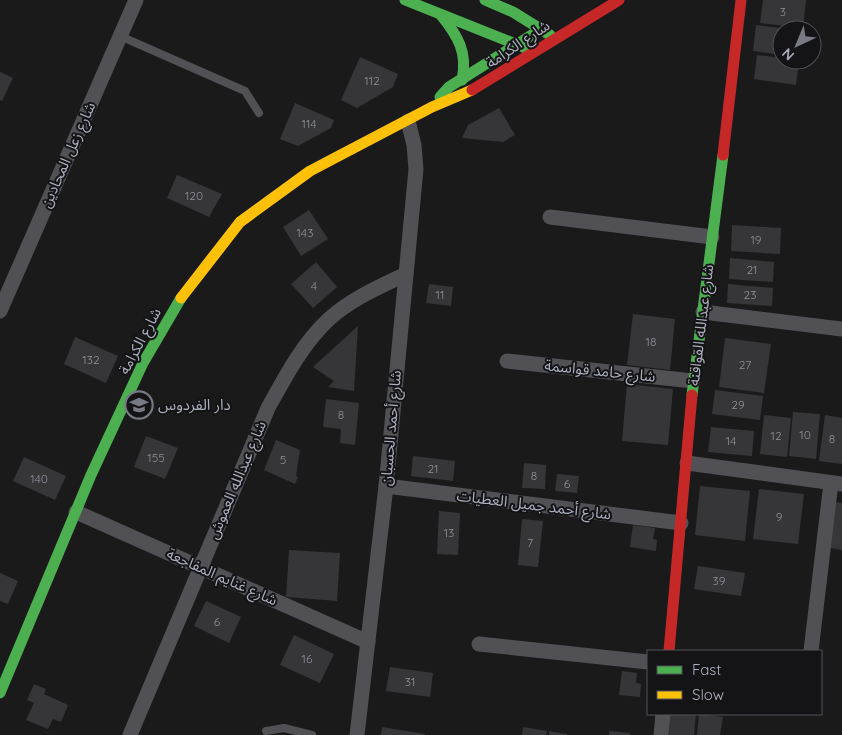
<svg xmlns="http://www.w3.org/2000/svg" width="842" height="735" font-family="Quicksand,'Noto Sans Arabic',sans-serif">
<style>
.building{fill:#363639}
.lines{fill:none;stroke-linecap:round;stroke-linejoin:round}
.lane{stroke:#505055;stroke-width:8}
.street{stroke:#505055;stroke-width:15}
.fast{stroke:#4caf50;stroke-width:11}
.slow{stroke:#ffc107;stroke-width:11}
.jam{stroke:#c62828;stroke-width:11}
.labels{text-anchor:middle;stroke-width:4;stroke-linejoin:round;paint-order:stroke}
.number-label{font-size:12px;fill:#8e909b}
.street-label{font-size:15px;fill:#abaebc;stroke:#141417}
.poi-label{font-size:15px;fill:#abaebc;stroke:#141417;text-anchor:start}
</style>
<rect width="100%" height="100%" fill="#1a1a1b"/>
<g class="building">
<polygon points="763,0 806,0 803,28 760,23"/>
<polygon points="756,25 788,29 782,30 782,55 753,51"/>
<polygon points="757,55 782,58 782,60 799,61 796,85 754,79"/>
<polygon points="360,57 398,74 393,87 357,108 341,100"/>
<polygon points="0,72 13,78 2,101 0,100"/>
<polygon points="295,103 334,120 331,128 298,146 280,139"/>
<polygon points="499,108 515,135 503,142 462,138 468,125"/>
<polygon points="177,175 222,194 209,217 167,198"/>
<polygon points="309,210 328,239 301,256 283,227"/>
<polygon points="732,225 781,228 780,254 731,251"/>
<polygon points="730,258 774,262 773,282 729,279"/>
<polygon points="316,262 337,287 313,308 291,284"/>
<polygon points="429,284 453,287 451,306 426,303"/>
<polygon points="728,284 773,288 772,306 727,303"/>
<polygon points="633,314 675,319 670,370 627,365"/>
<polygon points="358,326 354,391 328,387 334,381 313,367"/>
<polygon points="75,337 118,356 106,383 64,364"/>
<polygon points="725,338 771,344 764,393 719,387"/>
<polygon points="627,384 673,389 668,445 622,441"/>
<polygon points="715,390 763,396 760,420 712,414"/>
<polygon points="326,399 359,403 355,445 340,443 341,429 323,427"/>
<polygon points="793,412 820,414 816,459 789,456"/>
<polygon points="764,415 791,418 787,457 760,454"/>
<polygon points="825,415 842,418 842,464 819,461"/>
<polygon points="711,427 754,431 752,456 708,452"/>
<polygon points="146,436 178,448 165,479 134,467"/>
<polygon points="276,440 300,450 296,476 298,477 295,484 264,470"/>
<polygon points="413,456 455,461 453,481 411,476"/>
<polygon points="24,457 66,476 55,500 13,481"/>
<polygon points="524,463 546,465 545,489 522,488"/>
<polygon points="557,474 579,476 577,493 555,491"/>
<polygon points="700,486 750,491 745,541 695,535"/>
<polygon points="759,489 804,494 798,544 753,539"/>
<polygon points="835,502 842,503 842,550 830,548"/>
<polygon points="439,511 460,513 458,555 437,554"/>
<polygon points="522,519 543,521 538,567 518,565"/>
<polygon points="633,525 655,528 653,539 657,540 656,551 630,547"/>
<polygon points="289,550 340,553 337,601 286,597"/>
<polygon points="698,566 745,573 741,596 694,589"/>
<polygon points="0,573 18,581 8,604 0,601"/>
<polygon points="206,601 241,617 229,643 194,626"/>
<polygon points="294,635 334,654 320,683 280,665"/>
<polygon points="390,667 433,673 430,697 386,691"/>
<polygon points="622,671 637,673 636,683 641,684 640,697 619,695"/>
<polygon points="34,684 46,689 44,694 68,705 61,722 53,719 48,729 26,720 34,703 27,700"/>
<polygon points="670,714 696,714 694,735 669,735"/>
<polygon points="699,714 723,717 720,735 697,735"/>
<polygon points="382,727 425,734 425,735 381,735"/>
<polygon points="523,727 547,731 546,735 522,735"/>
<polygon points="549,731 567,734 567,735 549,735"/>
<polygon points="609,731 630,733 630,735 609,735"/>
</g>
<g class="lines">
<g class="lane">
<polyline points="120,36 245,91 259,113"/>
<polyline points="266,731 284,728 312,735"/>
</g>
<g class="street">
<polyline points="550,217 712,237"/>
<polyline points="0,311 136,0"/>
<polyline points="703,312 842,329"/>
<polyline points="507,361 693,381"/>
<polyline points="687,463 842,484"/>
<polyline points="386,486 681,523"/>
<polyline points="76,512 368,642"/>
<polyline points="479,644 648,662"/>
<polyline points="811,651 831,483"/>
<path d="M130,735L268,408C285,377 303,343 329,319C351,299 379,287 406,274"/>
<polyline points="357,735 386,486 416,169 414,145 408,121"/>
<polyline points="661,735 663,714"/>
</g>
<g class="fast">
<polyline points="405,0 528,49"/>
<polyline points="485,0 513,12 550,35"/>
<path d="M441,15C458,36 468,53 462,80"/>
<polyline points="440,97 449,87 543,28"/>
<polyline points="692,395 723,155"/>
<polyline points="0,693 91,475 143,363 181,298"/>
</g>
<polyline class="slow" points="181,298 240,222 310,171 432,107 472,90"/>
<g class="jam">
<polyline points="472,90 619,0"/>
<polyline points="723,155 741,0"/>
<polyline points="669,651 692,395"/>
</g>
</g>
<defs>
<g id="school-ring" transform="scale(1.4375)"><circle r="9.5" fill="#141417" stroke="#787a84" stroke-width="1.5"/><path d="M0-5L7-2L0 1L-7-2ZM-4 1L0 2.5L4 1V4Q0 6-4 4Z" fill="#787a84"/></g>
</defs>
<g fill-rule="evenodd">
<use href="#school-ring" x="139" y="405"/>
</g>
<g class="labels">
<g class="number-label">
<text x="783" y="16">3</text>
<text x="372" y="85">112</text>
<text x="309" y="128">114</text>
<text x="194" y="200">120</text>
<text x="305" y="237">143</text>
<text x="756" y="244">19</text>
<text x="752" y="274">21</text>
<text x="314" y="290">4</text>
<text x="440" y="299">11</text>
<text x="750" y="299">23</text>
<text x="651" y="346">18</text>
<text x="91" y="364">132</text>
<text x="745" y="369">27</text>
<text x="738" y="409">29</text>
<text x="341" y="419">8</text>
<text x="805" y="439">10</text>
<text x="776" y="440">12</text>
<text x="832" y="443">8</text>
<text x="731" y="445">14</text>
<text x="156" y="462">155</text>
<text x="283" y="464">5</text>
<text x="433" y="473">21</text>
<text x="534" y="480">8</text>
<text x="39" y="483">140</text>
<text x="567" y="488">6</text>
<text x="779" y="521">9</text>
<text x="449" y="537">13</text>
<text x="530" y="547">7</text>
<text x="719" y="585">39</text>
<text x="217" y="626">6</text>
<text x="307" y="663">16</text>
<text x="410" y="686">31</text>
</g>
<g class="street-label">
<text transform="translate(518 44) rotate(-34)" y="5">شارع الكرامة</text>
<text transform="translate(68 155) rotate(-66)" y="5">شارع زعل المحادين</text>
<text transform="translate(701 325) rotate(-83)" y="5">شارع عبدالله القواقنة</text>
<text transform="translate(140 341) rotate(-62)" y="5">شارع الكرامة</text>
<text transform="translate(600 371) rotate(6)" y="5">شارع حامد قواسمة</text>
<text transform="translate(391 428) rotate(-85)" y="5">شارع أحمد الحسبان</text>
<text transform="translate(237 480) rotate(-67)" y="5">شارع عبدالله العموش</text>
<text transform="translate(534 505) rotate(7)" y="5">شارع أحمد جميل العطيات</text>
<text transform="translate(222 577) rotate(24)" y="5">شارع غنايم المفاجعة</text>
</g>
<g class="poi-label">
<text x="158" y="410">دار الفردوس</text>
</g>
</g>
<rect x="647" y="650" width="175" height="65" fill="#141417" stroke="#505259"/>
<rect x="657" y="666" width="25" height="8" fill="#4caf50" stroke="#505259"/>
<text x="692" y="675" font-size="15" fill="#abaebc">Fast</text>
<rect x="657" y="691" width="25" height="8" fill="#ffc107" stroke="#505259"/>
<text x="692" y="700" font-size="15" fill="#abaebc">Slow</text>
<g transform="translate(797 45) rotate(224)"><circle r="24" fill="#141417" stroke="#505259"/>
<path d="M0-4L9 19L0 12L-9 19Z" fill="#787a84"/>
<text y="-8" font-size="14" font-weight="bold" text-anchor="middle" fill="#abaebc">N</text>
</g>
</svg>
